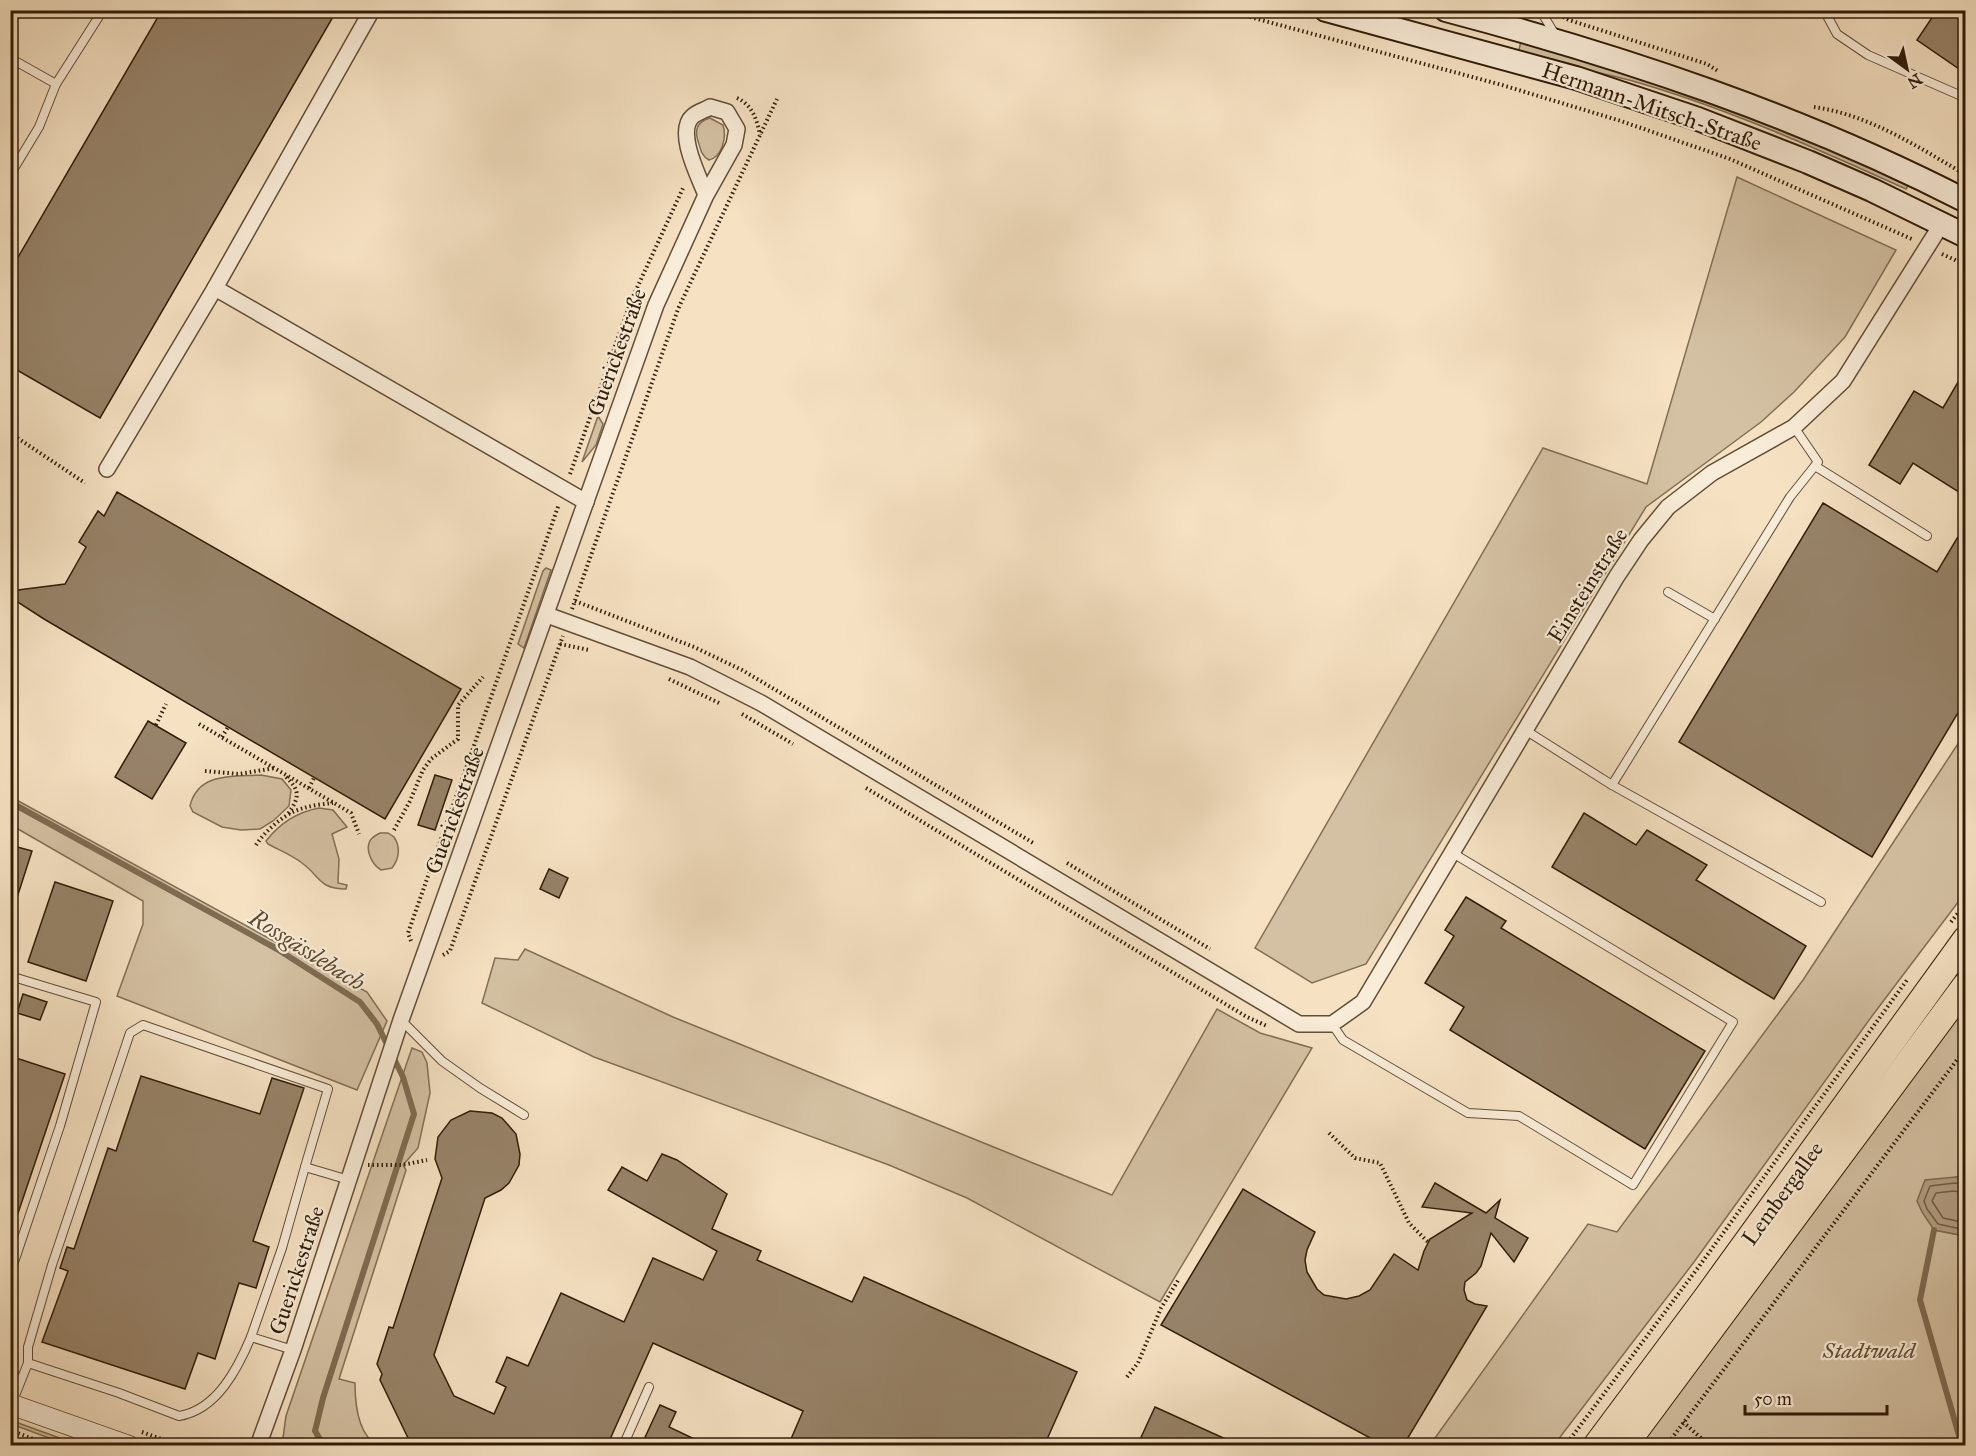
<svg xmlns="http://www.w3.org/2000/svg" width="1976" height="1456" font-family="'IM FELL Great Primer',serif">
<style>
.green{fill:#d4c1a3;stroke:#826f56;stroke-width:1.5}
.water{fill:#b39f83;stroke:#7f6b52;stroke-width:1.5}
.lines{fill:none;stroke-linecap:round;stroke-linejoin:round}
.shore{stroke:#725e46;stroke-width:1.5}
.stream{stroke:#7f6b52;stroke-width:6}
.building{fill:#978369;stroke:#301d08;stroke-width:1.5}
.service-casing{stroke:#624e37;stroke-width:10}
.minor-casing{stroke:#624e37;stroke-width:18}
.tertiary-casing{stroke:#624e37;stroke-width:22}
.secondary-casing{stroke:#301d08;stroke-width:26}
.primary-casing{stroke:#301d08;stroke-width:28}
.path{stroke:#301d08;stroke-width:4;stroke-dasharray:1.5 3;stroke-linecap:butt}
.service{stroke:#f9ecd8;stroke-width:8}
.minor{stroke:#f9ecd8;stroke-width:15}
.tertiary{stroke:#f9ecd8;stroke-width:20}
.secondary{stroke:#f9ecd8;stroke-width:22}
.primary{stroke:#f6e2c3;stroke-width:26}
.labels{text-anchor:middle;stroke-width:4.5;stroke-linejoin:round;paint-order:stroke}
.street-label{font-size:22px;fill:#301d08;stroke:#f9ecd8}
.park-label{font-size:22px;font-style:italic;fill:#614e36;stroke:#f9ecd8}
.water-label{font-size:24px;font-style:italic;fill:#5e4a33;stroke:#f9ecd8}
</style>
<rect width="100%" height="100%" fill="#f6e2c3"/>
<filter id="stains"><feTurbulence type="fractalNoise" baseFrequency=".00333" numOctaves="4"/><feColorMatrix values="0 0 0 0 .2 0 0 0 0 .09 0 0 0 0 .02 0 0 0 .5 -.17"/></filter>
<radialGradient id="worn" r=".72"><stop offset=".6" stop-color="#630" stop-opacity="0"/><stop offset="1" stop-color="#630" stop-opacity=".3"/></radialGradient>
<g class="green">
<path d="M1521,41L1602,65L1758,119L1909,184L1906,189C1820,150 1733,111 1643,84C1602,72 1560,65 1518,54Z"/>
<path d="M710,118L723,125C727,137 722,157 709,160C702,156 701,151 699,144C694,131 696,122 710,118Z"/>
<polygon points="1737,177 1896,250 1845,337 1794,392 1761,422 1646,507 1366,964 1312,983 1255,948 1543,448 1647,484"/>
<polygon points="598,416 603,424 596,445 582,462"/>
<polygon points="546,568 551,570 524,648 518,644 543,571"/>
<polygon points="1965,733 1965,893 1872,1016 1694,1262 1554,1445 1430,1445 1588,1224 1617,1232 1803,980"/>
<path d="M261,775L282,779L291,790L289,806L273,821L260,829L241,830L222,827L193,812L190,806C198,772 233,777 261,775Z"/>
<polygon points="11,797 367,992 387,1021 357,1090 117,996 143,924 143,901 11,825"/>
<path d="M319,808L333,810L347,827L332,834L339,859L338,883L347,885L346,889C319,889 321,877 302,863C292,855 279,850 268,844L266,841C279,824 298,812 319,808Z"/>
<path d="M380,833H388L394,837C401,847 399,859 392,868L381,870C373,865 366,853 369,843C370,838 376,835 380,833Z"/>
<polygon points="525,949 673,1017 1112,1195 1217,1009 1260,1033 1312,1048 1160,1302 967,1198 889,1165 594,1057 482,1003 495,958 518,960"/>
<polygon points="1965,1003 1965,1180 1956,1177 1934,1230 1965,1236 1965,1445 1639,1446"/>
<path d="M412,1048L422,1052L427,1063L430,1093L418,1148L403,1165L406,1170L339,1379L355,1383C355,1403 358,1434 377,1445H282L286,1416Z"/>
<polygon points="10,1420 79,1445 68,1445 11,1424"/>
</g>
<polygon class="water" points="1956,1177 1965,1180 1965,1236 1934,1230 1922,1212 1917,1201 1925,1180"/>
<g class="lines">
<g class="shore">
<polyline points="1966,1185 1955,1183 1930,1186 1924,1201 1927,1209 1938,1224 1966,1230"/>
<polyline points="1966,1193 1954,1191 1936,1193 1932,1201 1943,1218 1966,1223"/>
</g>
<g class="stream">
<polyline points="10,802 277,949 360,1002 377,1024 403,1077 414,1114 323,1398 315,1431 324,1446"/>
<polyline points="1934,1230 1920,1300 1962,1446"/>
</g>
</g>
<g class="building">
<polygon points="162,10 337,10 100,418 10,366 10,271"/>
<polygon points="1937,10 1965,10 1965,73 1917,40"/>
<polygon points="1965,370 1965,496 1913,463 1900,484 1869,465 1914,391 1943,408"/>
<polygon points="117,492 461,689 385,819 44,619 13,599 18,590 65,584 86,547 79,542 98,511 104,516"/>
<polygon points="1823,503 1937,572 1965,525 1965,701 1872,857 1679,742"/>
<polygon points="148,721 186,743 152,799 115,777"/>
<polygon points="435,775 452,780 435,830 418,825"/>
<polygon points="1584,813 1636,845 1647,830 1707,865 1696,880 1806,946 1774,999 1552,867"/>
<polygon points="10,845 32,851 14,907 10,907"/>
<polygon points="549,869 568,878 559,898 540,889"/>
<polygon points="55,882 113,901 86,981 28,962"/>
<polygon points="1466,897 1506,921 1501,928 1705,1051 1645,1149 1450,1030 1464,1007 1425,983 1454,936 1445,930"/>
<polygon points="23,994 47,1002 40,1020 17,1013"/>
<polygon points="10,1056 65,1074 13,1228 10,1227"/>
<polygon points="141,1076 260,1114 272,1078 304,1088 253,1241 269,1247 256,1288 239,1283 215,1359 198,1353 185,1389 42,1342 68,1271 60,1268 67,1247 74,1249 108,1148 116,1151"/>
<polygon points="470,1111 492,1113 502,1118 516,1134 520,1154 519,1165 509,1183 501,1190 485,1198 434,1355 454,1396 494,1414 506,1387 496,1382 507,1357 528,1366 561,1293 624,1322 653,1258 703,1280 717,1251 608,1190 622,1167 647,1181 662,1154 677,1160 727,1194 712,1229 761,1251 757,1260 852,1302 864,1277 1077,1372 1044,1446 788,1446 803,1411 653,1343 607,1446 442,1446 432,1441 419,1444 409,1440 380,1380 382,1374 377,1364 389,1327 393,1328 442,1178 435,1159 438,1137 451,1120"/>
<polygon points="1435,1183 1486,1213 1500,1200 1495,1218 1528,1238 1514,1262 1491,1233 1481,1266 1476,1273 1465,1282 1464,1290 1467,1300 1475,1304 1487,1306 1403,1446 1385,1446 1161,1325 1243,1189 1315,1232 1307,1250 1305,1260 1307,1272 1317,1289 1324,1295 1346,1299 1359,1296 1370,1290 1394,1254 1418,1270 1424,1251 1430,1239 1472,1213 1422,1207"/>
<polygon points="660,1405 676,1412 669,1427 709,1446 641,1446"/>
<polygon points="1155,1407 1241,1446 1137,1446"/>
</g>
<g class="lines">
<g class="service-casing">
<g id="service">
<polyline points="1540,10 1556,36"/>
<polyline points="1824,10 1837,34 1868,55 1966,98"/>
<polyline points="10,58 56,84"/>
<polyline points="10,175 39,127 56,84 103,10"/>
<polyline points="1815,466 1927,536"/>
<polyline points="1668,592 1715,619"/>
<polyline points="1525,730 1612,785 1790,497 1818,462 1794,427"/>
<polyline points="1612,785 1821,902"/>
<polyline points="10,976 96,1002 60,1126 10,1274"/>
<polyline points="401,1020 442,1061 480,1088 524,1115"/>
<polyline points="1332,1024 1343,1040 1468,1113 1519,1116 1633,1185 1733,1022 1451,852"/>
<polyline points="293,1350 251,1337 282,1248 305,1167 349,1180"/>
<polyline points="28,1363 28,1347 52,1265 130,1033 143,1025 328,1089 305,1167"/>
<path d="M12,1403L28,1363L119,1393L179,1416C217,1410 238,1368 251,1337"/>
<polyline points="623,1446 649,1387"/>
</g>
</g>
<g class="minor-casing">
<g id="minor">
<polyline points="215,288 586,502"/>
<polyline points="107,469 215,288 372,10"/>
<polyline points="547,615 690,667 761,703 1299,1024 1332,1024 1363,1002 1617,576 1641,540 1668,507 1712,473 1794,427 1843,381 1941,225"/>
<path d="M258,1446L293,1350L401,1020L656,305L706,195L734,145L737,129L727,112L710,107C705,110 698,112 693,116C675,131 699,177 706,195"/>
</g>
</g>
<g class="tertiary-casing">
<polyline id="tertiary" points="10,1404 129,1446"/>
</g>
<g class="secondary-casing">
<g id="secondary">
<polyline points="1326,10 1576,78 1698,119 1808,162 1872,190 1966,236"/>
<path d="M1446,10C1624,57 1801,116 1966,201"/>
</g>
</g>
<g class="primary-casing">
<g id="primary">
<polyline points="1596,1446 1707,1297 1966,939"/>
<polyline points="1624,1446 1966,985"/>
</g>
</g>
<g class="path">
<polyline points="1224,10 1502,85 1621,121 1730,159 1914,240"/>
<polyline points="1559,15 1569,20 1707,64 1718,71"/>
<path d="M737,98C752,105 757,119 760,135"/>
<path d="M1814,107C1870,115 1918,147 1966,175"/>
<polyline points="1942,254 1966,265"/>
<polyline points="10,433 85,483"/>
<polyline points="570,474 631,301 684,186"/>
<polyline points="575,601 694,647 742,670 1035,844"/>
<polyline points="572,609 678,309 777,99"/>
<polyline points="560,644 589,650"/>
<polyline points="669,679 719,703"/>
<polyline points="742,714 793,744"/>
<polyline points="199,724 351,813 359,834"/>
<polyline points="156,725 166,704"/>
<polyline points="222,737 228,727"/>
<polyline points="205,771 239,774 275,768"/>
<path d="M286,777C301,791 299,798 288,814"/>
<polyline points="309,788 314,778"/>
<polyline points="866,788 1247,1017 1267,1026"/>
<polyline points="394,830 410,801 423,770 431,759 458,739 458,705 483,677"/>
<path d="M256,845C266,830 286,812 304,808C313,805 324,804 333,803"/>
<polyline points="1067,863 1210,949"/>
<polyline points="1951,922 1966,903"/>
<polyline points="411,941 408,933 559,504"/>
<polyline points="443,955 450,951 563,636"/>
<polyline points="1329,1133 1355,1158 1380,1163 1409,1223 1428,1242"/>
<polyline points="368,1165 402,1165 427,1160"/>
<polyline points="1127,1377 1138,1363 1161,1308 1179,1279"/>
<polyline points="1683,1422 1710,1446"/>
<polyline points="10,1430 51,1446"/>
<polyline points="142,1432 181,1446"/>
<polyline points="389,1446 393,1440"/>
<polyline points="1565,1446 1700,1265 1907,980"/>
<polyline points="1666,1446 1966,1048"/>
</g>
<use href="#service" class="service"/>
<use href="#minor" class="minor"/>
<use href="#tertiary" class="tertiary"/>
<use href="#secondary" class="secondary"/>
<use href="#primary" class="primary"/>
</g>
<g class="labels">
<g class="street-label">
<text transform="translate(1652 106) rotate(19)" y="8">Hermann-Mitsch-Straße</text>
<text transform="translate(616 352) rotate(-70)" y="8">Guerickestraße</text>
<text transform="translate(1587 585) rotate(-58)" y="8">Einsteinstraße</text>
<text transform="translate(454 810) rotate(-70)" y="8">Guerickestraße</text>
<text transform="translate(1782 1193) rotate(-54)" y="8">Lembergallee</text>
<text transform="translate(296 1270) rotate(-72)" y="8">Guerickestraße</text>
</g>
<g class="park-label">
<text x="1869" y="1358">Stadtwald</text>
</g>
<g class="water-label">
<text transform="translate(307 950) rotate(32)" y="8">Rossgässlebach</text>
</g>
</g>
<rect width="1976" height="1456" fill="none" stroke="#f6e2c3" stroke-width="36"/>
<rect x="12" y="12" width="1952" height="1432" fill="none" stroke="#301d08" stroke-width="3"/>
<rect x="18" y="18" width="1940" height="1420" fill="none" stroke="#301d08" stroke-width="1.5"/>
<g transform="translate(1907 69) rotate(147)" stroke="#f9ecd8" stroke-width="4.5" paint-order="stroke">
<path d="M0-4.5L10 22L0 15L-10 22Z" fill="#301d08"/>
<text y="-9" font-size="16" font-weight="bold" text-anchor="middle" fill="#301d08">N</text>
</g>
<path d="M1745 1405v9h142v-9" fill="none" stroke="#301d08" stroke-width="3"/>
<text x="1754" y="1405" font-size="18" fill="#301d08" stroke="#f9ecd8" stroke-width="4.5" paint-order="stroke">50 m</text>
<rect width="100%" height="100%" filter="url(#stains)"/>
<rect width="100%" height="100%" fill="url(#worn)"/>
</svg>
